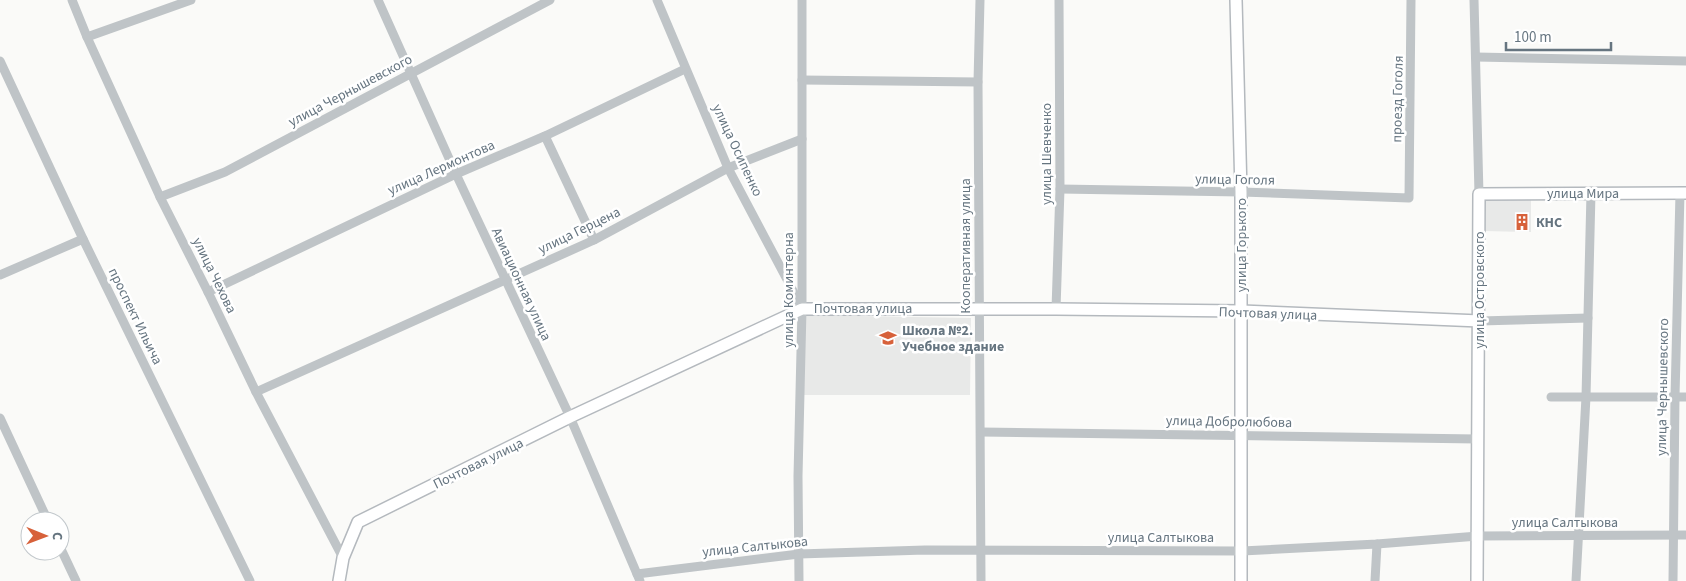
<svg xmlns="http://www.w3.org/2000/svg" width="1686" height="581" font-family="'Source Sans 3',sans-serif">
<style>
.built{fill:#e8e9e8}
.lines{fill:none;stroke-linecap:round;stroke-linejoin:round}
.secondary-casing{stroke:#b4b9be;stroke-width:14}
.street{stroke:#bfc4c7;stroke-width:9}
.secondary{stroke:#fff;stroke-width:11}
.labels{text-anchor:middle;stroke-width:5;stroke-linejoin:round;paint-order:stroke}
.street-label{font-size:14px;fill:#667580;stroke:#fff}
.poi-label{font-size:14px;font-weight:bold;fill:#667580;stroke:#fff;text-anchor:start}
</style>
<rect width="100%" height="100%" fill="#fafaf8"/>
<g class="built">
<polygon points="1485,198 1531,199 1531,232 1484,231"/>
<polygon points="805,315 971,318 970,395 804,395"/>
</g>
<g class="lines">
<g class="secondary-casing">
<g id="secondary">
<polyline points="1236,0 1241,192 1241,581"/>
<polyline points="339,581 343,558 358,522 570,417 802,309 1056,309 1242,311 1480,321"/>
<polyline points="1477,581 1479,194 1686,193"/>
</g>
</g>
<g class="street">
<polyline points="72,0 87,37 160,197 208,292 256,392 343,558"/>
<polyline points="378,0 456,174 570,417 640,581"/>
<polyline points="657,0 728,168 801,306"/>
<polyline points="980,0 978,82 981,581"/>
<polyline points="1474,0 1479,194"/>
<polyline points="87,37 191,0"/>
<polyline points="1476,57 1686,61"/>
<polyline points="0,61 83,239 250,581"/>
<polyline points="802,80 978,82"/>
<polyline points="545,136 594,240"/>
<polyline points="1060,189 1241,192 1409,198 1411,0"/>
<polyline points="160,197 225,172 550,0"/>
<polyline points="0,275 83,239"/>
<polyline points="208,292 456,174 545,136 685,69"/>
<polyline points="1056,309 1060,189 1059,0"/>
<polyline points="1480,321 1588,318"/>
<polyline points="256,392 594,240 728,168 802,139"/>
<polyline points="1551,397 1686,397"/>
<polyline points="0,418 48,521"/>
<polyline points="981,432 1477,439"/>
<polyline points="60,547 76,581"/>
<polyline points="637,574 799,554 925,550 1242,551 1377,544 1478,536 1686,535"/>
<polyline points="799,581 798,476 802,309 802,0"/>
<polyline points="1375,581 1377,544"/>
<polyline points="1576,581 1586,397 1591,193"/>
<polyline points="1673,581 1675,397 1680,193"/>
</g>
<use href="#secondary" class="secondary"/>
</g>
<defs>
<g id="building-bare" transform="scale(1.35)"><path d="M-4-6H4V6H1V3H-1V6H-4ZM-2.5-4.3h1.7v1.8h-1.7ZM.8-4.3h1.7v1.8H.8ZM-2.5-1h1.7V.8h-1.7ZM.8-1h1.7V.8H.8Z" fill="#d7613a" stroke="#fff" stroke-width="2.5" paint-order="stroke"/></g>
<g id="school-bare" transform="scale(1.35)"><path d="M0-5L7-2L0 1L-7-2ZM-4 1L0 2.5L4 1V4Q0 6-4 4Z" fill="#d7613a" stroke="#fff" stroke-width="2.5" paint-order="stroke"/></g>
</defs>
<g fill-rule="evenodd">
<use href="#building-bare" x="1522" y="222"/>
<use href="#school-bare" x="888" y="338"/>
</g>
<g class="labels">
<g class="street-label">
<text transform="translate(350 90) rotate(-28)" y="5">улица Чернышевского</text>
<text transform="translate(1397 99) rotate(-89)" y="5">проезд Гоголя</text>
<text transform="translate(738 150) rotate(65)" y="5">улица Осипенко</text>
<text transform="translate(1046 154) rotate(-90)" y="5">улица Шевченко</text>
<text transform="translate(441 167) rotate(-24)" y="5">улица Лермонтова</text>
<text transform="translate(1235 179) rotate(1)" y="5">улица Гоголя</text>
<text x="1583" y="198">улица Мира</text>
<text transform="translate(579 230) rotate(-26)" y="5">улица Герцена</text>
<text transform="translate(1241 245) rotate(-90)" y="5">улица Горького</text>
<text transform="translate(965 246) rotate(-90)" y="5">Кооперативная улица</text>
<text transform="translate(215 275) rotate(64)" y="5">улица Чехова</text>
<text transform="translate(522 284) rotate(65)" y="5">Авиационная улица</text>
<text transform="translate(788 290) rotate(-90)" y="5">улица Коминтерна</text>
<text transform="translate(1479 290) rotate(-90)" y="5">улица Островского</text>
<text x="863" y="313">Почтовая улица</text>
<text transform="translate(1268 313) rotate(2)" y="5">Почтовая улица</text>
<text transform="translate(136 316) rotate(64)" y="5">проспект Ильича</text>
<text transform="translate(1662 387) rotate(-89)" y="5">улица Чернышевского</text>
<text transform="translate(1229 421) rotate(1)" y="5">улица Добролюбова</text>
<text transform="translate(478 463) rotate(-26)" y="5">Почтовая улица</text>
<text x="1565" y="527">улица Салтыкова</text>
<text x="1161" y="542">улица Салтыкова</text>
<text transform="translate(755 546) rotate(-6)" y="5">улица Салтыкова</text>
</g>
<g class="poi-label">
<text x="1536" y="227">КНС</text>
<text x="902" y="335">Школа №2.<tspan x="902" dy="16">Учебное здание</tspan></text>
</g>
</g>
<g transform="translate(45 536) rotate(91)"><circle r="24" fill="#ffffff" stroke="#c2c8cc"/>
<path d="M0-4L9 19L0 12L-9 19Z" fill="#d7613a"/>
<text y="-8" font-size="14" font-weight="bold" text-anchor="middle" fill="#667580">С</text>
</g>
<path d="M1506 42v8h105v-8" fill="none" stroke="#667580" stroke-width="2.5"/>
<text x="1514" y="42" font-size="15" fill="#667580" stroke="#ffffff" stroke-width="4" paint-order="stroke">100 m</text>
</svg>
